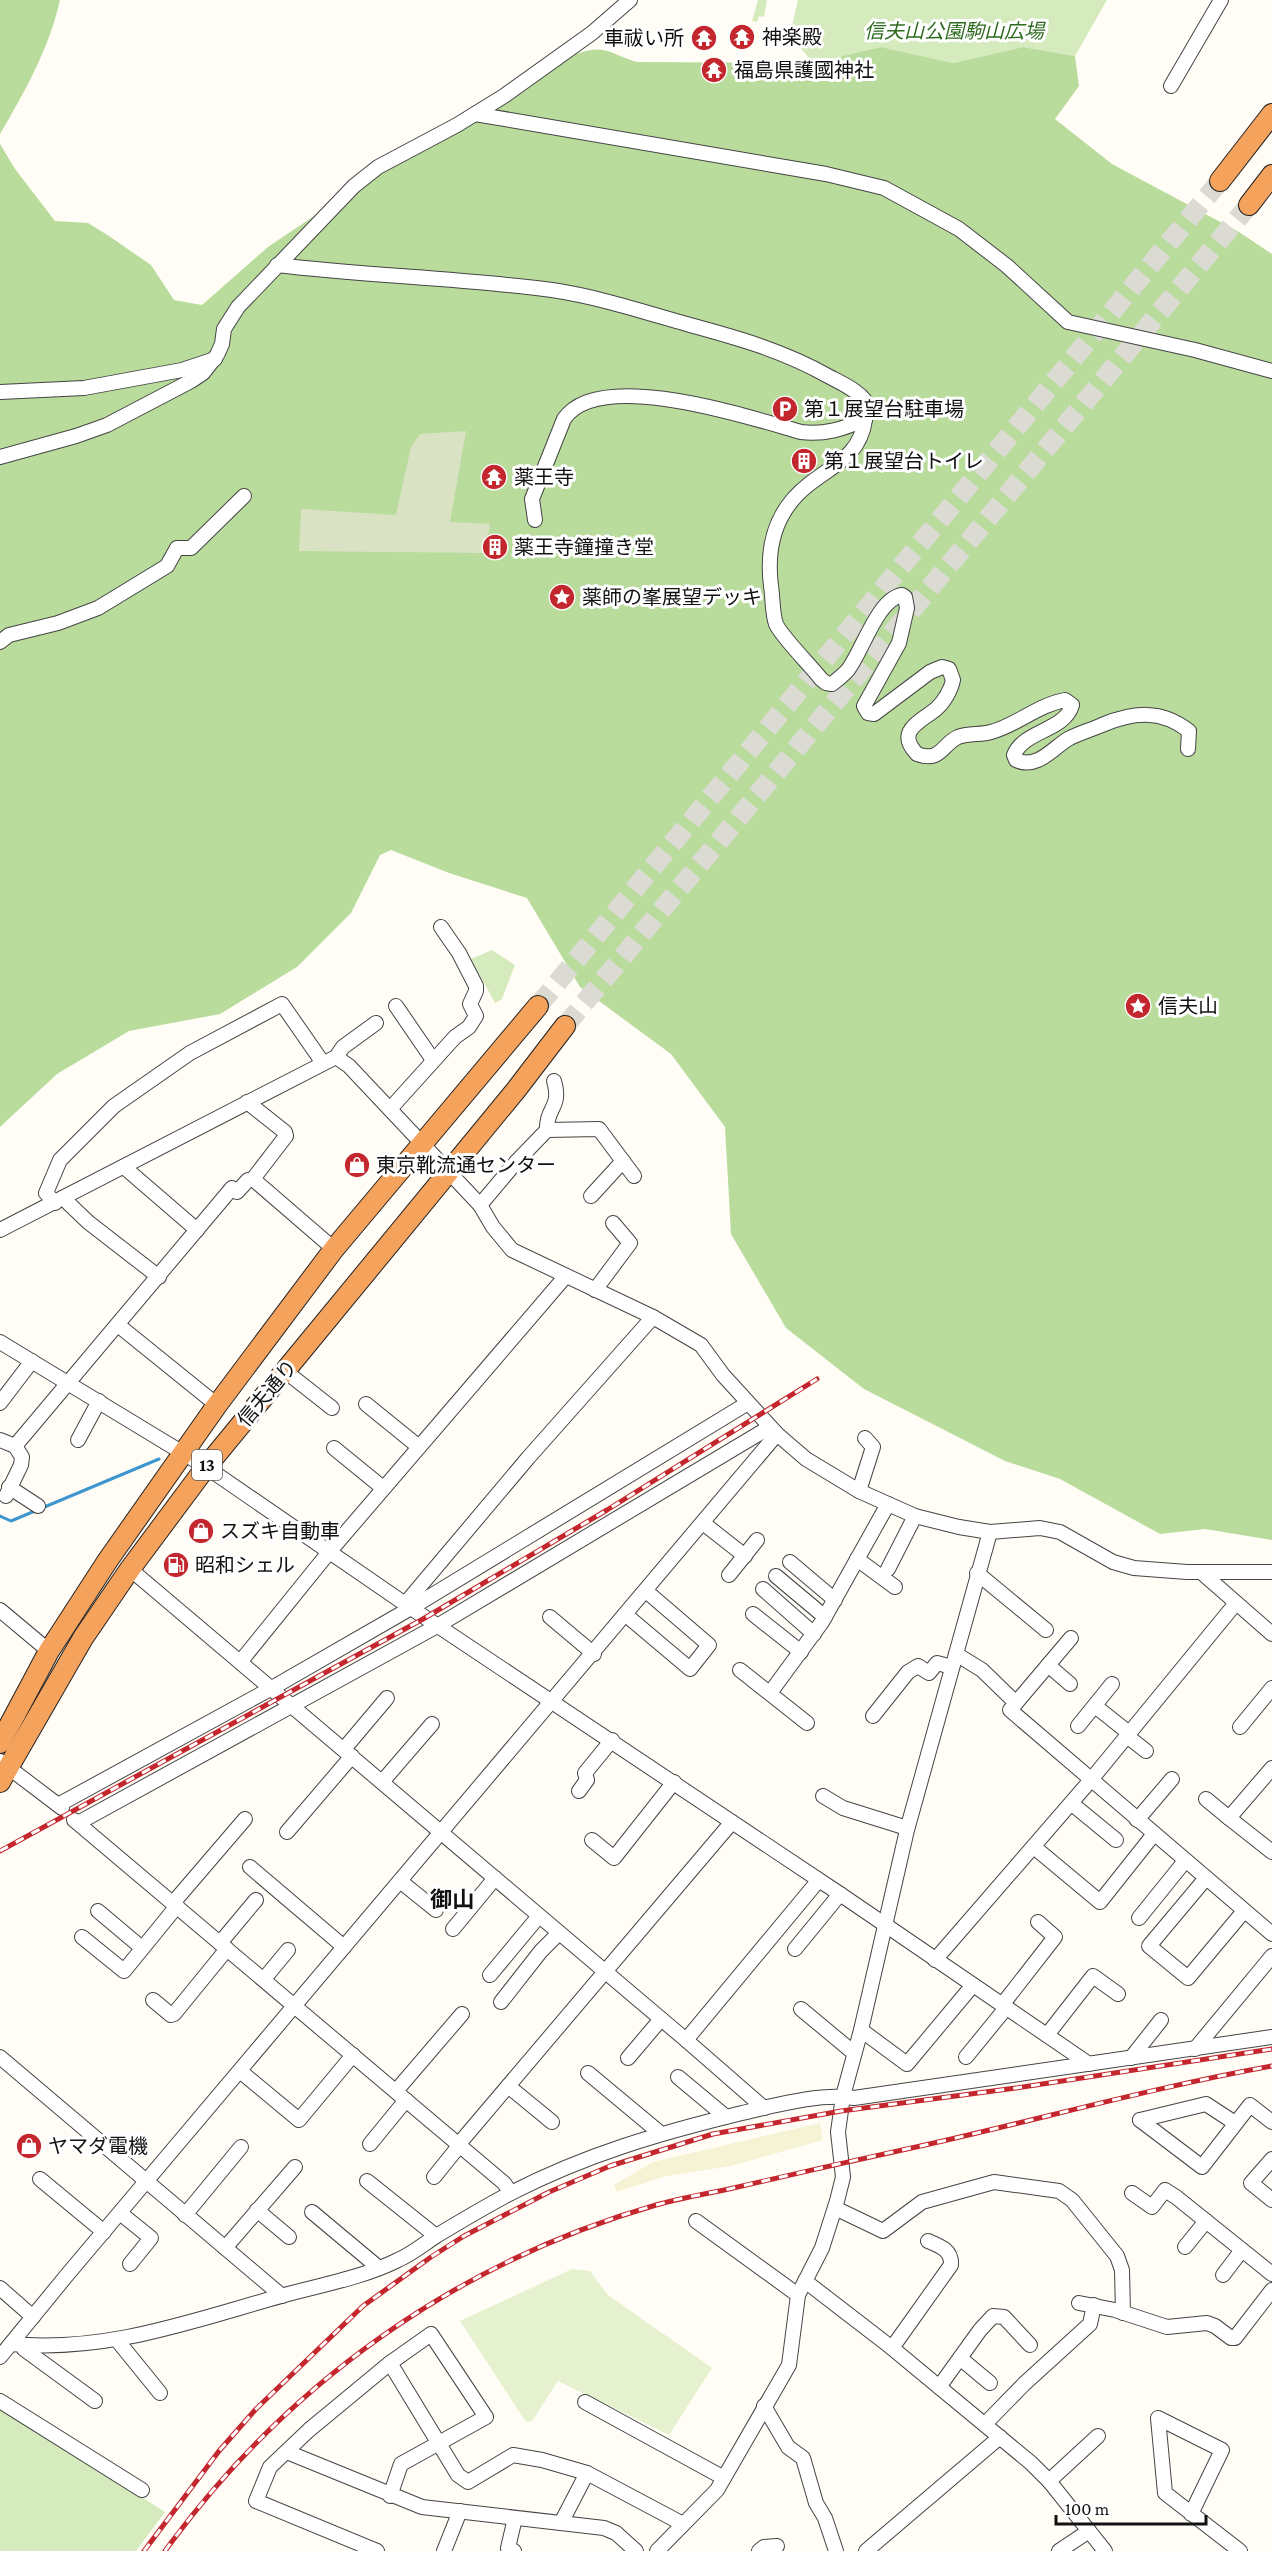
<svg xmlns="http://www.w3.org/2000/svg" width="1272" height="2551" font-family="'Crimson Pro','Noto Sans JP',serif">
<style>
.farmland{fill:#f6f3d4}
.green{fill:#d5ebbd}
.forest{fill:#b9dc9c}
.cemetery{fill:#d9e3c4}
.pitch{fill:#e6f2cf}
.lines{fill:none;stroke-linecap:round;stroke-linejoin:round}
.stream{stroke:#3f96cf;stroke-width:3}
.highway-tunnel{stroke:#dbdad3;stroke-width:20;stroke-dasharray:20 10;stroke-linecap:butt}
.minor-casing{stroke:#444;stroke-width:16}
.highway-casing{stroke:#222;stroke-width:22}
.minor{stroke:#fff;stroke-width:14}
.highway{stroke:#f5a25d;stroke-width:20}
.rail-casing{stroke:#c4262e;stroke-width:5}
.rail{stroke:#fff;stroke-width:3;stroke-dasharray:9;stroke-linecap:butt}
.labels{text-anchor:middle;stroke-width:6;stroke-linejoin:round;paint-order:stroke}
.shield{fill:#fff;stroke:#585858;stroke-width:1.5}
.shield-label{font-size:18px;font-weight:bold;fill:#111}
.park-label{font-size:20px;font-style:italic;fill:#2f6b1f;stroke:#fff}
.poi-label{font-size:20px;fill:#111;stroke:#fff;text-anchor:start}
.street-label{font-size:20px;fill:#111;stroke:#fff}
.quarter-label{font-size:22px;font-weight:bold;fill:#111;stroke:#fff}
</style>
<rect width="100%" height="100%" fill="#fffdf5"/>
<polygon class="farmland" points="820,2123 823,2140 731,2166 666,2176 617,2192 614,2185 653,2162"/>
<g class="green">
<polygon points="758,0 767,0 764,17 759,16 757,22 752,21"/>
<polygon points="798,0 1107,0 1075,56 1023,47 953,63 881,47 813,63 790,35"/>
<polygon points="492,950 515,965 502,999 495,1003 471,959"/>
<polygon points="0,2406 165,2512 136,2551 0,2551"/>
</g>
<g class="forest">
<path d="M0,0H60C49,49 25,91 0,134Z"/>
<path d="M881,47L953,63L1023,47L1075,56L1079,86L1055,119L1112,164L1239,232L1272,254V1540L1205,1529L1160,1534L1060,1479L1005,1461L864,1389L786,1328L731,1234L725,1127L671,1054L580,987L527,898L449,873L391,850L380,855L351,913L297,967L220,1014L129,1031L57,1074L0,1127V144L15,169L55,221L88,223L109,236L151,265L174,300L202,305L268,247L397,160L573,55C606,43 607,53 637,62L813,63Z"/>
</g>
<polygon class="cemetery" points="466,431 450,522 490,524 485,553 299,551 301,509 396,515 411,447 420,434"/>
<polygon class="pitch" points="572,2269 590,2271 608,2295 712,2368 669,2435 558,2381 532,2421 526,2422 460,2321"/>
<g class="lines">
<polyline class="stream" points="0,1516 11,1521 159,1459"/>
<g class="highway-tunnel">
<polyline points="538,1006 1220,181"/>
<polyline points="565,1026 1249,205"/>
</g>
<g class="minor-casing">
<g id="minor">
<polyline points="1171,86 1221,0"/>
<polyline points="475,114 826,174 884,188 959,229 1007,266 1068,322 1195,350 1272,371"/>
<path d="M277,265C369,276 461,278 552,290C599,297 644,312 690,325C738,338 784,351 828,376C839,382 865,393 868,407C870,412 866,414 865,420C860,456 833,465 808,485C775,511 766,546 771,586C773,598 772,613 776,624C781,636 811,666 821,679L826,683L832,684C837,680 842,676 847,671C862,653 877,599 902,595L905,597L907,608L899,643L864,706L868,713L874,714L930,672L942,667L949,669L953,680C951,690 944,702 936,709C920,722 895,731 917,754C941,763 942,744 958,737C968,733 981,735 991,732C1017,725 1038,705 1065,700L1072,705C1065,731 1024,730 1014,755L1016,760C1037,770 1053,748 1068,739C1079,733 1091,730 1102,725C1133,712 1161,709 1189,731L1188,749"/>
<polyline points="0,392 84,388 182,370 215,359"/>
<polyline points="0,457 76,436 107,425 191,381 203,373 217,355 222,344 224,329 238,307 354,186 378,167 457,125 504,96 592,33 630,0"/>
<path d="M535,520L532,499L564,419C599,367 751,418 801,432C824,435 844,429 865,419"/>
<polyline points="0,642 9,635 58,623 98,608 167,566 177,548 191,548 244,496"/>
<polyline points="396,1006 433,1060"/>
<polyline points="336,1057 349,1066 480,1205 493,1227 512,1250 653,1317 701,1345 723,1375 777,1434 806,1459 859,1491 915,1516 959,1527 990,1532 1040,1528 1060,1532 1113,1562 1134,1568 1187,1572 1272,1572"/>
<polyline points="390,1109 455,1037 469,1027 476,1016 470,1004 476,991 476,986 459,953 441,927"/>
<path d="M547,1130C546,1107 562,1108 554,1081"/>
<polyline points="124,1167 197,1230"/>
<polyline points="253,1179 334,1249"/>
<polyline points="591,1196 623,1161"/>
<polyline points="63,1198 88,1222 159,1277"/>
<polyline points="55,1203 46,1193 60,1160 114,1106 190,1053 282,1004 323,1063"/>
<polyline points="480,1205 517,1161 547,1130 599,1129 634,1176"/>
<polyline points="0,1230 336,1057 343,1047 376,1023"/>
<polyline points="595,1290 630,1243 613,1223"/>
<polyline points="118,1325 217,1405"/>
<polyline points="0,1342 206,1467 411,1608 840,1894 1089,2064"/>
<polyline points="285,1371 332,1408"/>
<polyline points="0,1403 32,1361"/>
<polyline points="366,1404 419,1447"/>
<polyline points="0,1440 15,1446 22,1457 21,1465 6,1496"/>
<polyline points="78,1440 99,1401"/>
<polyline points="15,1446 232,1188 237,1192 248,1180 253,1179 286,1136 285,1132 247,1102"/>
<polyline points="334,1448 383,1488"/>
<polyline points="9,1487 38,1506"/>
<polyline points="859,1491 873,1447 865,1438"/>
<polyline points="703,1523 745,1556"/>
<polyline points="857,1559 895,1587"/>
<polyline points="790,1562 835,1600"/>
<polyline points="130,1569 686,2040 764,2108"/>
<polyline points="888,1569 915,1516"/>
<polyline points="1201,1572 1272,1634"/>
<polyline points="977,1573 1046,1630"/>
<polyline points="729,1575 757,1540"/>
<polyline points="776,1576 825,1617"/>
<polyline points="763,1589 814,1634"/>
<polyline points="405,1604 528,1458 653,1317"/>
<polyline points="0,1610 49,1651"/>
<polyline points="753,1614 801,1652"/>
<polyline points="626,1615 690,1669 709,1645 646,1591"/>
<polyline points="550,1617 594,1654"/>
<polyline points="956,1654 982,1670 1016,1703 1010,1710 1272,1934"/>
<polyline points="241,1661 330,1551 565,1277"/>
<polyline points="1048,1665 1070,1684"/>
<polyline points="740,1670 807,1723"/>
<polyline points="770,1693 822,1622 888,1504"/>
<polyline points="1016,1703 1071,1638"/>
<polyline points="1095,1706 1129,1733"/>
<polyline points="873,1716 908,1672 918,1666 929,1673 937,1663 952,1667"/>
<polyline points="1078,1726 1112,1684"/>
<polyline points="1240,1727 1272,1688"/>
<polyline points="1127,1736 1146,1751"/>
<polyline points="344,1749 387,1698"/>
<polyline points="0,1761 62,1808"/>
<polyline points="1272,1768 1229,1818 1272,1852"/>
<polyline points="382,1782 432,1724"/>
<polyline points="579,1791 587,1780 585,1773 612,1740"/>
<polyline points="823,1796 843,1808 907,1828"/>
<polyline points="1206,1799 1229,1818"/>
<polyline points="1071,1803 1116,1840"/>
<polyline points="58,1805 272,1688 411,1608 748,1403"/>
<polyline points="74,1820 504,2183 511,2193"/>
<polyline points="1137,1820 1172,1779"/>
<polyline points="78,1823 437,1626 770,1427"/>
<polyline points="287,1832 352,1756"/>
<polyline points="592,1840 614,1858 674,1782"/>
<polyline points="1034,1847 1100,1902 1154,1834"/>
<polyline points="250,1867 344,1947"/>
<polyline points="1206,1878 1149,1946 1188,1978 1244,1911"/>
<polyline points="400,1881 436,1910"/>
<polyline points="173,1903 245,1819"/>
<polyline points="98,1911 142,1948"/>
<polyline points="1139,1918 1185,1861"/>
<polyline points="453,1929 495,1878"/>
<polyline points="82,1937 124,1971 177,1906"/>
<polyline points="220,1943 256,1900"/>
<polyline points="795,1949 840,1894"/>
<polyline points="935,1960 1090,1781 1236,1603"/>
<polyline points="490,1975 539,1916"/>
<polyline points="264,1979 288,1950"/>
<polyline points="153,2000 171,2015 174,2014 227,1949"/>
<polyline points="501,2002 541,1951 559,1933"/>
<polyline points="1002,2005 1055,1937 1038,1922"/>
<polyline points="801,2009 854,2053"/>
<polyline points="861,2030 907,2064 973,1985"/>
<polyline points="1047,2035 1093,1976 1118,1994"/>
<polyline points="686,2040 818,1881"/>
<polyline points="1195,2049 1272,1956"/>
<polyline points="0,2057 282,2296"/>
<polyline points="966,2057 1006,2008"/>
<polyline points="628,2058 661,2019"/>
<polyline points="1131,2058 1161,2020"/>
<polyline points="240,2071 299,2120 353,2055"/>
<polyline points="588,2073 660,2133"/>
<polyline points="678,2077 726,2117"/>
<polyline points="508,2086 552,2122"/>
<polyline points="396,2091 462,2014"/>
<polyline points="1140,2120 1202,2167 1250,2105 1272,2122"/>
<polyline points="1140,2120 1206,2104 1235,2123"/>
<polyline points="370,2144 406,2100"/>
<polyline points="458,2145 732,1822"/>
<polyline points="1272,2159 1251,2183 1272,2200"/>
<polyline points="434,2177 459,2146"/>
<polyline points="40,2179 104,2232"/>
<polyline points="367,2181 436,2236"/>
<polyline points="1132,2193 1152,2207 1165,2190 1176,2197 1272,2274"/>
<polyline points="835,2208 883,2231 922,2202 994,2182 1059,2191 1072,2200 1117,2256 1122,2270 1123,2313"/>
<polyline points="257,2210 289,2237"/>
<polyline points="312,2212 379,2268"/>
<polyline points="120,2213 151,2238 130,2264"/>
<polyline points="185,2215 241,2147"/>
<polyline points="696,2221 798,2295"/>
<polyline points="1185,2247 1206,2221"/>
<polyline points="225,2248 295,2167"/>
<polyline points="1223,2275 1242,2250"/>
<polyline points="805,2281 892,2348 1031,2463 1049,2481 1105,2551"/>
<polyline points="0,2288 33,2317"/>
<polyline points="1079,2303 1115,2310 1167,2327 1207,2323 1215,2326 1231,2338 1235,2338 1272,2290"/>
<polyline points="117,2340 160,2393"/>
<path d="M11,2344C106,2353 191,2321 281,2296C320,2285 362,2278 398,2260C412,2254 424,2244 436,2236C461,2221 486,2206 511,2193C587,2154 660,2133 742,2113C777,2105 819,2093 854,2098L1272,2037"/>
<polyline points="23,2345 24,2349 95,2401"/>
<path d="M892,2348L951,2265C952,2250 940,2246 928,2241"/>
<polyline points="0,2357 67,2275 777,1434"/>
<polyline points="960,2358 990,2383"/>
<polyline points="390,2363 458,2475 468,2482 513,2455 542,2460 587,2473 683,2524"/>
<polyline points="939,2387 980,2330 993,2316 1004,2317 1030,2345"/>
<polyline points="0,2401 142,2490"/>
<polyline points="585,2402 724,2478"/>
<polyline points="764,2406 788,2447 803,2458 816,2503 825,2518 836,2551"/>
<polyline points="985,2424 1024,2384 1090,2324 1094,2305"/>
<polyline points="287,2452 422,2507 604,2528 616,2533 636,2551"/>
<polyline points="1049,2481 1098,2436"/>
<polyline points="1191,2514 1222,2450 1158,2418 1165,2493 1240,2551"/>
<polyline points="561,2523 587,2473"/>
<polyline points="377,2551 256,2501 270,2467 309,2430 390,2363 431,2334 486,2417 401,2464 390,2496"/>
<polyline points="444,2551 460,2511"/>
<polyline points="514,2551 508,2548 515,2518"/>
<polyline points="657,2551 717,2490 789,2365 798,2295 822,2248 837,2201 843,2177 838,2132 843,2096 861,2030 907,1830 990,1532"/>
<polyline points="759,2551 764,2547 777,2546"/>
<polyline points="866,2551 1000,2437"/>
<polyline points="1059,2551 1089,2531"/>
</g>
</g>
<g class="highway-casing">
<g id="highway">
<polyline points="1220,181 1272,114"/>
<polyline points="1249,205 1272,175"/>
<polyline points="0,1743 49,1651 108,1560 217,1405 334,1249 538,1006"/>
<polyline points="0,1782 83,1638 130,1569 206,1467 516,1090 565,1026"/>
</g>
</g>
<use href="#minor" class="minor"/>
<use href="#highway" class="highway"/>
<g class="rail-casing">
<g id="rail">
<polyline points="0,1851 423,1619 607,1510 817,1379"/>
<polyline points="144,2551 219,2451 256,2409 363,2306 431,2257 464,2236 549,2192 610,2166 713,2134 841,2111 1016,2088 1272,2049"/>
<path d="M165,2551C286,2384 457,2262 656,2205C680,2198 705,2194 729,2189C794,2174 860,2159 925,2145C1041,2119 1155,2087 1272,2066"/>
</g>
</g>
<use href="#rail" class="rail"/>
</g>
<defs>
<g id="temple-disc" transform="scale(1.35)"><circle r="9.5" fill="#c4262e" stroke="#fff"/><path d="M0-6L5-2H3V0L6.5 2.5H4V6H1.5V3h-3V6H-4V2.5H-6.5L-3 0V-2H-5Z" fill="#fff"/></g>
<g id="parking-disc" transform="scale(1.35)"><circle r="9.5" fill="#c4262e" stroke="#fff"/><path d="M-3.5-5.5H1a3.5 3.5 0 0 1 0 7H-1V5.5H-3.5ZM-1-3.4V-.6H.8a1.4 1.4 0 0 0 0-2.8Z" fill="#fff"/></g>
<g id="building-disc" transform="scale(1.35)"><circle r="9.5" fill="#c4262e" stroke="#fff"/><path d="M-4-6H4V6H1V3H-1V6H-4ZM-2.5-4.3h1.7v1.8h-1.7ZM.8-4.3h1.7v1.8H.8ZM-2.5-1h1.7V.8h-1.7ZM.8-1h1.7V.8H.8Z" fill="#fff"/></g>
<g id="sight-disc" transform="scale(1.35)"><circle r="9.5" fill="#c4262e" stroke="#fff"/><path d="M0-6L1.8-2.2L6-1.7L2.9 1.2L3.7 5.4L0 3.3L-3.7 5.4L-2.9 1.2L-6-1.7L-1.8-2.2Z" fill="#fff"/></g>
<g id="shop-disc" transform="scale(1.35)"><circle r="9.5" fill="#c4262e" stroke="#fff"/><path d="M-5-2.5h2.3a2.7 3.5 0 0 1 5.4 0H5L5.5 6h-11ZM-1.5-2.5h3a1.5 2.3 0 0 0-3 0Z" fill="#fff"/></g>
<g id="fuel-disc" transform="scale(1.35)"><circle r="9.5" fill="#c4262e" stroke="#fff"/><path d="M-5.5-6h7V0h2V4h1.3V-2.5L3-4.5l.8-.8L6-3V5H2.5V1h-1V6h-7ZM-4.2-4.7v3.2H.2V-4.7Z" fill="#fff"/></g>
</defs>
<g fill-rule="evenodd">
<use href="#temple-disc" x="742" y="37"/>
<use href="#temple-disc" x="704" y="38"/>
<use href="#temple-disc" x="714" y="70"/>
<use href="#parking-disc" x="785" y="409"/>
<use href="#building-disc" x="804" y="461"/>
<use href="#temple-disc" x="494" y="477"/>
<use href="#building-disc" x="495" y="547"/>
<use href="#sight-disc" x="562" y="597"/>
<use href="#sight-disc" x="1138" y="1006"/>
<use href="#shop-disc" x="357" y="1165"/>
<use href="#shop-disc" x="201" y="1531"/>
<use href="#fuel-disc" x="176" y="1565"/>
<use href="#shop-disc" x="29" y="2146"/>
</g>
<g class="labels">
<rect class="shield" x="192" y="1450" width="30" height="30" rx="4.5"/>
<g class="shield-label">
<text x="207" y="1471">13</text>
</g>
<g class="park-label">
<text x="954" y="38">信夫山公園駒山広場</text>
</g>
<g class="poi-label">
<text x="762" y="44">神楽殿</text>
<text x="684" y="45" text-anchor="end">車祓い所</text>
<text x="734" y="77">福島県護國神社</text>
<text x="804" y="416">第１展望台駐車場</text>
<text x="824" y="468">第１展望台トイレ</text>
<text x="514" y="484">薬王寺</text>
<text x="514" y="554">薬王寺鐘撞き堂</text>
<text x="582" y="604">薬師の峯展望デッキ</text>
<text x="1158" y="1013">信夫山</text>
<text x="376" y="1172">東京靴流通センター</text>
<text x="220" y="1538">スズキ自動車</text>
<text x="195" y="1572">昭和シェル</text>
<text x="48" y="2153">ヤマダ電機</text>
</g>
<g class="street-label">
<text transform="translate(267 1393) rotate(-50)" y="7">信夫通り</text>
</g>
<g class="quarter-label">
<text x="452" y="1907">御山</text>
</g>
</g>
<path d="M1056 2515v9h150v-9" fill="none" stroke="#111111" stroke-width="3"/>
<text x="1065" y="2515" font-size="18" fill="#111111" stroke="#ffffff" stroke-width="4.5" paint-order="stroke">100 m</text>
</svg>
